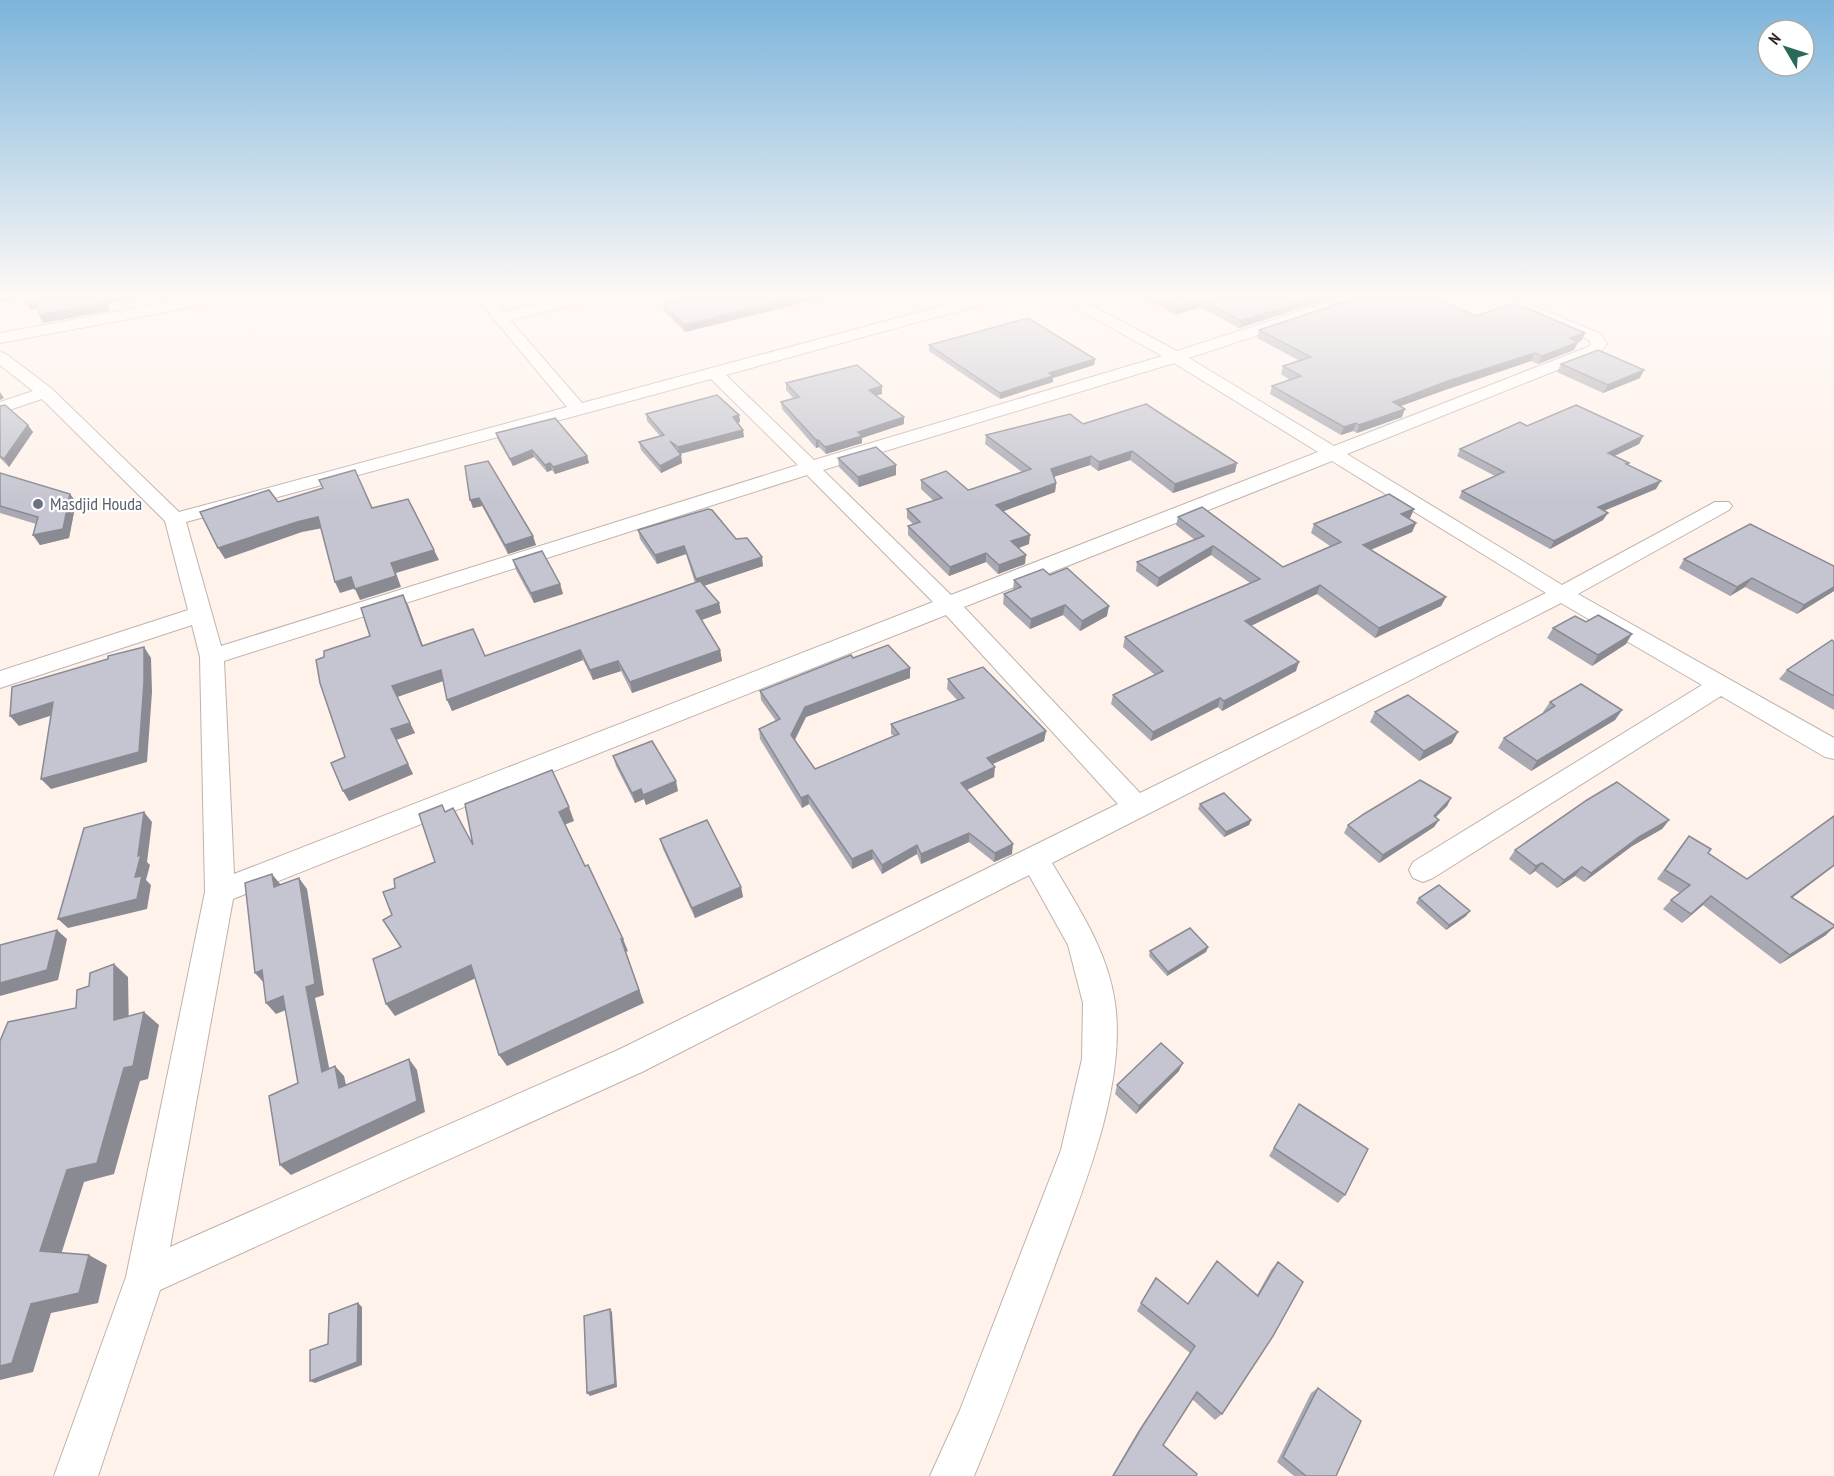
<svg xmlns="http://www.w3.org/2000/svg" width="1834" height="1476" font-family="'PT Sans Narrow',sans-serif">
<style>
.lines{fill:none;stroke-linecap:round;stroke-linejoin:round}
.minor-casing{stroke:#beb3ac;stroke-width:2}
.minor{fill:#fff;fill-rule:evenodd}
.wall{fill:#a9a9b3}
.shaded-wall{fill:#898a92}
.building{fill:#c4c5d0;stroke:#898a92;stroke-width:1.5}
.worship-dot{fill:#6b7280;stroke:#fff;stroke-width:2}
.labels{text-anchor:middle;stroke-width:4.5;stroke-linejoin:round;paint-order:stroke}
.far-worship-label{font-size:18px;fill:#5b616d;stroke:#fff;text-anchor:start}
</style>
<rect width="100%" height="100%" fill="#fef2eb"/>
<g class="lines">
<g class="minor-casing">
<g id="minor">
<polygon points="209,295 242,295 235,299 0,343 0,333"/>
<path d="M474,295H489L504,312L578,295H606L604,298L510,320L582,403L982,295H1007L1005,298L726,375L814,460L1162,356L1053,295H1072L1177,351L1350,295H1372L1370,298L1189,358L1334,446L1588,347L1591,344L1589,340L1490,298L1488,295H1508L1601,334L1607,344L1600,353L1347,454L1562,585L1715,502H1729L1732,506L1729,510L1578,594L1834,738V759L1825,757L1721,696L1433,878L1423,882L1413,878L1409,870L1413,862L1702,685L1561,603L1052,863C1078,907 1108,951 1115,1003C1127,1089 1080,1196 1051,1276C1026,1343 1002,1410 974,1476H930L960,1410L1061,1150L1082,1059L1083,1003L1068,945L1029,875L642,1072L160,1290L98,1476H54L126,1277L205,892L200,657L192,625L0,688V671L188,610L165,521L42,399L0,413V402L33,391L0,365V352L6,354L51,388L179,512L567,407ZM1174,363L1318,452L951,595L823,470ZM711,379L798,465L221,646L186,522ZM1332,461L1546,593L1140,793L964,607ZM807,475L933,602L234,874L224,661ZM946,615L1118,804L618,1050L170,1247L233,899Z"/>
</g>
</g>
<use href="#minor" class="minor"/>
</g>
<g class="wall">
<polygon points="696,295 834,295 685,332 664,311 663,304 697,296"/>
<polygon points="1140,295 1342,295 1239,328 1200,307 1176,315"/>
<polygon points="1476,316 1582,340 1578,342 1574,350 1538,364 1531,361 1445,390 1400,406 1402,417 1357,433 1353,431 1341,435 1270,394 1272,386 1290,380 1281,374 1283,366 1300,361 1257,338 1259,330"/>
<polygon points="929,345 1095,359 1094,365 1053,378 1053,382 1000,399 929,351"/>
<polygon points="1561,364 1640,378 1603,393 1557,372"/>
<polygon points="786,383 882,394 876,395 904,424 862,438 862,443 826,454 819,447 816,448 782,409 781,402 794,399 786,390"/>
<polygon points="0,406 33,432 9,467 0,458"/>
<polygon points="646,414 739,415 740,422 738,423 744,437 680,454 682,463 661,473 641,450 639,442 660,436 647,421"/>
<polygon points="1083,424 1235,472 1173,493 1130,460 1098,471 1090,465 1054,477 1056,483 1055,492 1003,511 1029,544 1018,548 1025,564 998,574 986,562 949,576 908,535 908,526 913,524 907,518 907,509 934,501 921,489 921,480 968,490 972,489 1022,472 985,444 986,435"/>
<polygon points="1527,426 1643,436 1639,444 1614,456 1629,463 1628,465 1656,489 1604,511 1603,520 1550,549 1459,498 1462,491 1495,476 1457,456 1460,449"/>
<polygon points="496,433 587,456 589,463 555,474 552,470 547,472 534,457 513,466 498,440"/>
<polygon points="838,458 896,465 896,475 859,487 839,467"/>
<polygon points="465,466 536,545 508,554 482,506 473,508"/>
<polygon points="0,473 70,494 76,502 69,538 40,545 33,535 36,524 0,513"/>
<polygon points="1414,509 1410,518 1408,518 1416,523 1412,532 1371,550 1446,597 1441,606 1375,638 1317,594 1251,626 1296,671 1222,711 1218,707 1151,741 1111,704 1113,695 1155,675 1123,647 1125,637 1250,583 1211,555 1157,587 1136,571 1137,562 1195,540 1176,525 1178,517 1283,567 1330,546 1311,533 1314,524"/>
<polygon points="638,530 736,539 763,566 704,586 719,603 721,613 702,620 720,650 722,661 632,693 621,671 593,680 583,660 452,711 443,681 397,697 415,733 396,740 413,774 349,801 345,757 324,657 370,636 408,605 423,646 485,656 695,583 686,554 657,564 640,539"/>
<polygon points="1684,559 1834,591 1797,614 1745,587 1730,596 1679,568"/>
<polygon points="513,560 560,584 563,594 534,603 516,570"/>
<polygon points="1050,575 1107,616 1080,631 1063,615 1030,629 1003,604 1004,594 1013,590 1014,580"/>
<polygon points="1586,622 1626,644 1592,666 1547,638 1553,628"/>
<polygon points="1834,642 1834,710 1779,679 1787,670"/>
<polygon points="853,658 910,668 910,678 806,717 795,740 815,769 894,736 891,734 891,724 957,700 947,689 948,679 1046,731 1044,741 992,764 994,777 967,790 1012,854 994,862 969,842 921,864 917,854 882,874 873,859 852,869 809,804 802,808 760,739 759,729 776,721 761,700 760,691"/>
<polygon points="1550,702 1622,710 1615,720 1531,771 1498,748 1504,738 1544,713 1543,712"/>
<polygon points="1375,712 1452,743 1419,761 1370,722"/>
<polygon points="613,756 678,791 646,805 644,799 635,803 616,766"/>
<polygon points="1451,798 1447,806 1436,817 1439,820 1434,827 1379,863 1344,833 1348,825"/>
<polygon points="1200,804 1251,820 1249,825 1224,837 1198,809"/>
<polygon points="1834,816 1834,866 1792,898 1826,935 1780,964 1703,905 1682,923 1663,909 1671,900 1680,893 1657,879 1681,846 1689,836 1708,853 1747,879"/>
<polygon points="1669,820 1662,829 1632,846 1584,882 1575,876 1557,888 1535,871 1530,875 1509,859 1515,850"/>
<polygon points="660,839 741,887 743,897 695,918 663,849"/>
<polygon points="1419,898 1466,916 1446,930 1416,903"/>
<polygon points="1208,947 1206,952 1167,976 1149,956 1150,951"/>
<polygon points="1179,1071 1136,1114 1115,1094 1117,1085"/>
<polygon points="1294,1113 1345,1195 1338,1203 1269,1156"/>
<polygon points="1278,1262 1222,1414 1215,1420 1192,1399 1163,1445 1196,1476 1112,1476 1137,1433 1190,1353 1137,1311 1141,1303 1188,1304 1257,1295 1271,1270"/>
<polygon points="1318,1388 1336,1476 1294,1476 1277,1462 1311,1393"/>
</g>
<g class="shaded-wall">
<polygon points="0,295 37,295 0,302"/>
<polygon points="104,295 136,295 133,300 108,302 109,311 43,323 39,315"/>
<polygon points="805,295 834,295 685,332 684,325"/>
<polygon points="1321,295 1342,295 1239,328 1241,321"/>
<polygon points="1202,300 1200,307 1176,315 1177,307"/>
<polygon points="38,301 43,309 31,310 26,303"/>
<polygon points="1585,333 1582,340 1566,346 1570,338"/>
<polygon points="1578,342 1574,350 1538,364 1542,356"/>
<polygon points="1535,353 1531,361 1445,390 1390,410 1393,402 1448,381"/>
<polygon points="1095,359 1094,365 1053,378 1053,382 1000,399 1000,393 1049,373"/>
<polygon points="1644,370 1640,378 1603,393 1608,385"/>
<polygon points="882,386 882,394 869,397 869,390"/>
<polygon points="0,392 4,398 0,400"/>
<polygon points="1405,409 1402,417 1357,433 1359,425"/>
<polygon points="739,415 740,422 734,424 733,417"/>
<polygon points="904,417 904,424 862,438 862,443 826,454 825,447 858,432"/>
<polygon points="1356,423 1353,431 1341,435 1344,427"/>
<polygon points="28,425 33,432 9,467 4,459"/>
<polygon points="743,430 744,437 679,454 678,447"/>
<polygon points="1643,436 1639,444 1604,461 1608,453"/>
<polygon points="816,440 818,440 819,447 816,448"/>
<polygon points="532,450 534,457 513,466 510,459"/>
<polygon points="1132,451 1130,460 1098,471 1099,462"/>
<polygon points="681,455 682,463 661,473 660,466"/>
<polygon points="587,456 589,463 555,474 553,467"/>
<polygon points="1091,456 1090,465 1050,478 1051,469"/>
<polygon points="550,463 552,470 547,472 545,465"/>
<polygon points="1237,463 1235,472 1173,493 1175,484"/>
<polygon points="896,465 896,475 859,487 858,477"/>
<polygon points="1661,481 1656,489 1593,515 1598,507"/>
<polygon points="1056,483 1055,492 996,514 996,505"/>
<polygon points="70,494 76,502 69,538 40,545 33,535"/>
<polygon points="479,498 482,506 473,508 470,500"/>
<polygon points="1414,509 1410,518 1398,523 1401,514"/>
<polygon points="1608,513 1603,520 1550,549 1554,541"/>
<polygon points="318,517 323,528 302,532 225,559 218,548 297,522"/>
<polygon points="1416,523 1412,532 1360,554 1363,545"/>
<polygon points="1030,535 1029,544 1011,551 1011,541"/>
<polygon points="533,536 536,545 508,554 505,545"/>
<polygon points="684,546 686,554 657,564 655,555"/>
<polygon points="1213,546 1211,555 1157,587 1159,578"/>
<polygon points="434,550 439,560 396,573 401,587 360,600 355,589 391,563"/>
<polygon points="986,553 986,562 949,576 950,567"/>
<polygon points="1026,555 1025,564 998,574 999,565"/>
<polygon points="762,557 763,566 697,588 696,579"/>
<polygon points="351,577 356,588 340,593 335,582"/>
<polygon points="1752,578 1745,587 1730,596 1737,587"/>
<polygon points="560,584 563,594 534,603 531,593"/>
<polygon points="1320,585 1317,594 1242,630 1245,621"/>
<polygon points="1834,587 1834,591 1797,614 1804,605"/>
<polygon points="403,595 408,605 427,657 422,646"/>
<polygon points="1446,597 1441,606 1375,638 1379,628"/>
<polygon points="719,603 721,613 698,621 696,611"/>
<polygon points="1065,605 1063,615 1030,629 1031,619"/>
<polygon points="1109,606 1107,616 1080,631 1082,621"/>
<polygon points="1632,634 1626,644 1592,666 1598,655"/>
<polygon points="144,647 151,658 152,692 147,762 51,789 41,779"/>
<polygon points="580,650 583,660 452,711 447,700"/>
<polygon points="720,650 722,661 632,693 630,682"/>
<polygon points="618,661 621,671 593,680 590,670"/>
<polygon points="1299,662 1296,671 1222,711 1224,701"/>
<polygon points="910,668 910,678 806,717 792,745 791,735 805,707"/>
<polygon points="441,670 446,680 397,697 392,686"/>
<polygon points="1220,698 1218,707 1151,741 1153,732"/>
<polygon points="53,702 62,712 19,726 10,716"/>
<polygon points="1622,710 1615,720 1531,771 1537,761"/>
<polygon points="410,723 415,733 396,740 413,774 349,801 343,791 391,729"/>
<polygon points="1046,731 1044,741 986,767 987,758"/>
<polygon points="1458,732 1452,743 1419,761 1424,751"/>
<polygon points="995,767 994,777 961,792 961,783"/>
<polygon points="676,781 678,791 646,805 643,795"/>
<polygon points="641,789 644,799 635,803 632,793"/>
<polygon points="808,795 809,804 802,808 801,798"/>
<polygon points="1451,798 1447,806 1429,823 1434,816"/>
<polygon points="569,807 574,821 564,825 559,812"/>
<polygon points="144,812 152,822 147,862 150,865 146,880 151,885 147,909 68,928 58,919 135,877"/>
<polygon points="1251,820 1249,825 1224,837 1226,832"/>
<polygon points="1439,820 1434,827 1379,863 1383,855"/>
<polygon points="1669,820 1662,829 1632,846 1584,882 1591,873 1639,837"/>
<polygon points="969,833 969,842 921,864 921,854"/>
<polygon points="1013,844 1012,854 994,862 995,853"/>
<polygon points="917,845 917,854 882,874 882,865"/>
<polygon points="872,850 873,859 852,869 852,859"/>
<polygon points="1542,863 1535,871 1530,875 1536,866"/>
<polygon points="1834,865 1834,866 1781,906 1791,897"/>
<polygon points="1582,867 1575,876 1557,888 1564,880"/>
<polygon points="272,874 281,885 274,887"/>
<polygon points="299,878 307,889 324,995 315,998 332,1082 322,1072 306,987"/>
<polygon points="741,887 743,897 695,918 692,908"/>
<polygon points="1711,896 1703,905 1682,923 1691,914"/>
<polygon points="1470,911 1466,916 1446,930 1449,925"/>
<polygon points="1834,927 1826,935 1780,964 1790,955"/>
<polygon points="57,930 67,939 58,980 0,996 0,983"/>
<polygon points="621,939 623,939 628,951 626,952 644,1003 507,1066 499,1055"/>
<polygon points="1208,947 1206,952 1167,976 1168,972"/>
<polygon points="114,964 128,977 129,1033 114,1020"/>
<polygon points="471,965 478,977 395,1016 386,1004"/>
<polygon points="262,970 265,984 255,973"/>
<polygon points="283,996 293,1007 276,1014 266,1003"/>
<polygon points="144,1012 159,1025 148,1079 140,1081 114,1174 84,1182 59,1261 40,1251 67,1170 124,1068"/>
<polygon points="409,1059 417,1070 425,1112 291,1175 280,1165"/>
<polygon points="1183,1063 1179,1071 1136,1114 1139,1106"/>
<polygon points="335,1066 344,1076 349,1098 339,1088"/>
<polygon points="89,1255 107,1265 98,1303 51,1313 33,1372 0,1380 0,1366 31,1304"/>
<polygon points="358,1303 362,1307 362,1365 315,1383 310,1381"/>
<polygon points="610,1309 612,1312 617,1387 590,1396 587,1393"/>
</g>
<g class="building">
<polygon points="30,295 104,295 105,303 39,315 38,301 26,303"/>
<polygon points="701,295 805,295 684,325 663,304"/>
<polygon points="1155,295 1321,295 1241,321 1202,300 1177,307"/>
<polygon points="1365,295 1429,295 1476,316 1515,303 1585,333 1570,338 1578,342 1542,356 1535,353 1448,381 1393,402 1405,409 1359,425 1356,423 1344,427 1272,386 1301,376 1283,366 1311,357 1259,330"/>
<polygon points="1028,318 1095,359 1049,373 1053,376 1000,393 929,345"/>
<polygon points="1598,350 1644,370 1608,385 1561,364"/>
<polygon points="857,365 882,386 869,390 904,417 858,432 862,436 825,447 818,440 816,440 781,402 799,397 786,383"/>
<polygon points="717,395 739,415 733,417 743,430 678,447 670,441 681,455 660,466 639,442 664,435 646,414"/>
<polygon points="1146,404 1237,463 1175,484 1132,451 1099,462 1091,456 1051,469 1056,483 996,505 1030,535 1011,541 1026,555 999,565 986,553 950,567 908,526 920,522 907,509 942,498 921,480 946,471 968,490 972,489 1031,469 986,435 1070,414 1083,424"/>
<polygon points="5,405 28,425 4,459 0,456 0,406"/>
<polygon points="1576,405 1643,436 1608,453 1629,463 1626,464 1661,481 1598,507 1608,513 1554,541 1462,491 1504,472 1460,449 1520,422 1527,426"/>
<polygon points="555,418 587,456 553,467 550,463 545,465 532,450 510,459 496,433"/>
<polygon points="876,447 896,465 858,477 838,458"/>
<polygon points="488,461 533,536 505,545 479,498 470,500 465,466"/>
<polygon points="355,470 372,508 408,499 434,550 391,563 396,576 355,589 351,577 335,582 318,517 297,522 218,548 200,512 269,490 278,502 323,488 319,480"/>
<polygon points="0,473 70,494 63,529 33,535 38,517 0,506"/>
<polygon points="1389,494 1414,509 1401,514 1416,523 1363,545 1446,597 1379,628 1320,585 1245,621 1299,662 1224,701 1220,698 1153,732 1113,695 1163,671 1125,637 1260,579 1213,546 1159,578 1137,562 1204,536 1178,517 1202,507 1283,567 1341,542 1314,524"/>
<polygon points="708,509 712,510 736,539 747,538 762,557 696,579 684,546 655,555 638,530"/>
<polygon points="1750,524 1834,566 1834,587 1804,605 1752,578 1737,587 1684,559"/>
<polygon points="542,551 560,584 531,593 513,560"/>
<polygon points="1067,568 1109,606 1082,621 1065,605 1031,619 1004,594 1021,587 1014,580 1043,569 1050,575"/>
<polygon points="700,581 719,603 696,611 720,650 630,682 618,661 590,670 580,650 447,700 441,670 392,686 410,723 391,729 408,764 343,791 331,763 345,757 320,683 316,660 324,657 324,651 370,636 361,608 403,595 422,646 473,629 485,656"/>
<polygon points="1598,615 1632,634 1598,655 1553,628 1575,616 1586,622"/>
<polygon points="1832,640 1834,642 1834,696 1787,670"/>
<polygon points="888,645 910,668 805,707 791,735 815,769 899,734 891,724 964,698 948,679 983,667 1046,731 987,758 995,767 961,783 1013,844 995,853 969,833 921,854 917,845 882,865 872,850 852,859 808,795 801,798 759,729 780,719 760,691 851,655 853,658"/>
<polygon points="144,647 144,682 139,752 41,779 53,702 10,716 12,687 108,659 108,656"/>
<polygon points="1581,684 1622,710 1537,761 1504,738 1555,706 1550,702"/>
<polygon points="1408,695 1458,732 1424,751 1375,712"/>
<polygon points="652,741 676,781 643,795 641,789 632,793 613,756"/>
<polygon points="552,770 569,807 559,812 585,866 588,865 623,939 621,939 639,990 499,1055 471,965 386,1004 373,959 401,947 383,920 392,915 383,892 395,888 394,879 435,862 419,814 442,805 445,812 453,808 473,845 465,804"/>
<polygon points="1420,780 1451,798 1434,816 1439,820 1383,855 1348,825 1364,814"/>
<polygon points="1617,782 1669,820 1639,837 1591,873 1582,867 1564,880 1542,863 1536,866 1515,850 1587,800"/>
<polygon points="1224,793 1251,820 1226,832 1200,804"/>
<polygon points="144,812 138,856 141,855 135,877 142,876 137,899 58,919 84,828"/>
<polygon points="1834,816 1834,865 1791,897 1834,925 1834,927 1790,955 1711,896 1691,914 1671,900 1690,885 1665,870 1689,836 1711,849 1708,853 1747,879"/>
<polygon points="707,820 741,887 692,908 660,839"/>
<polygon points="272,874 274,887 299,878 315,984 306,987 322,1072 335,1066 339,1088 409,1059 417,1101 280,1165 269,1096 298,1083 283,996 266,1003 262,970 255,973 245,883"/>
<polygon points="1439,885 1470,911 1449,925 1419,898"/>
<polygon points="1190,928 1208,947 1168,972 1150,951"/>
<polygon points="57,930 47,970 0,983 0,945"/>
<polygon points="114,964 114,1020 144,1012 133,1066 124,1068 97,1163 67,1170 40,1251 89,1255 79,1293 31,1304 12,1363 0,1366 0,1041 8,1022 76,1008 77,990 89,986 90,973"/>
<polygon points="1161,1043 1183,1063 1139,1106 1117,1085"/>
<polygon points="1299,1104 1368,1149 1345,1195 1274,1148"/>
<polygon points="1217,1261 1258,1296 1278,1262 1303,1282 1273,1336 1222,1414 1197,1392 1163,1445 1197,1474 1196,1476 1113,1476 1142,1427 1195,1346 1141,1303 1156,1278 1188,1304"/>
<polygon points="358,1303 357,1362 310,1381 310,1350 328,1344 329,1314"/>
<polygon points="610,1309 615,1384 587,1393 584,1316"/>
<polygon points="1318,1388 1361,1421 1336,1476 1306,1476 1283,1457"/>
</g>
<linearGradient id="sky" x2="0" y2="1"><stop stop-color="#7cb4db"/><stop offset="0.59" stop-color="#fff9f6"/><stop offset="1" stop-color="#fff9f6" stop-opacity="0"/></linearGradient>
<rect width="1834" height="502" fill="url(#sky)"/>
<circle class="worship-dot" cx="38" cy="504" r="6"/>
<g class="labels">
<g class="far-worship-label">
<text x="50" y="510">Masdjid Houda</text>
</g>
</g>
<g transform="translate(1786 48) rotate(309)"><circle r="28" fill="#ffffff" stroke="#aba9a8" stroke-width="1.5"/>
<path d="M0-4.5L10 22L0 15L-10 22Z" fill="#286a5a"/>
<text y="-9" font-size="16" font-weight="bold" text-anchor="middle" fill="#2d2826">N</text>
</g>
</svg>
